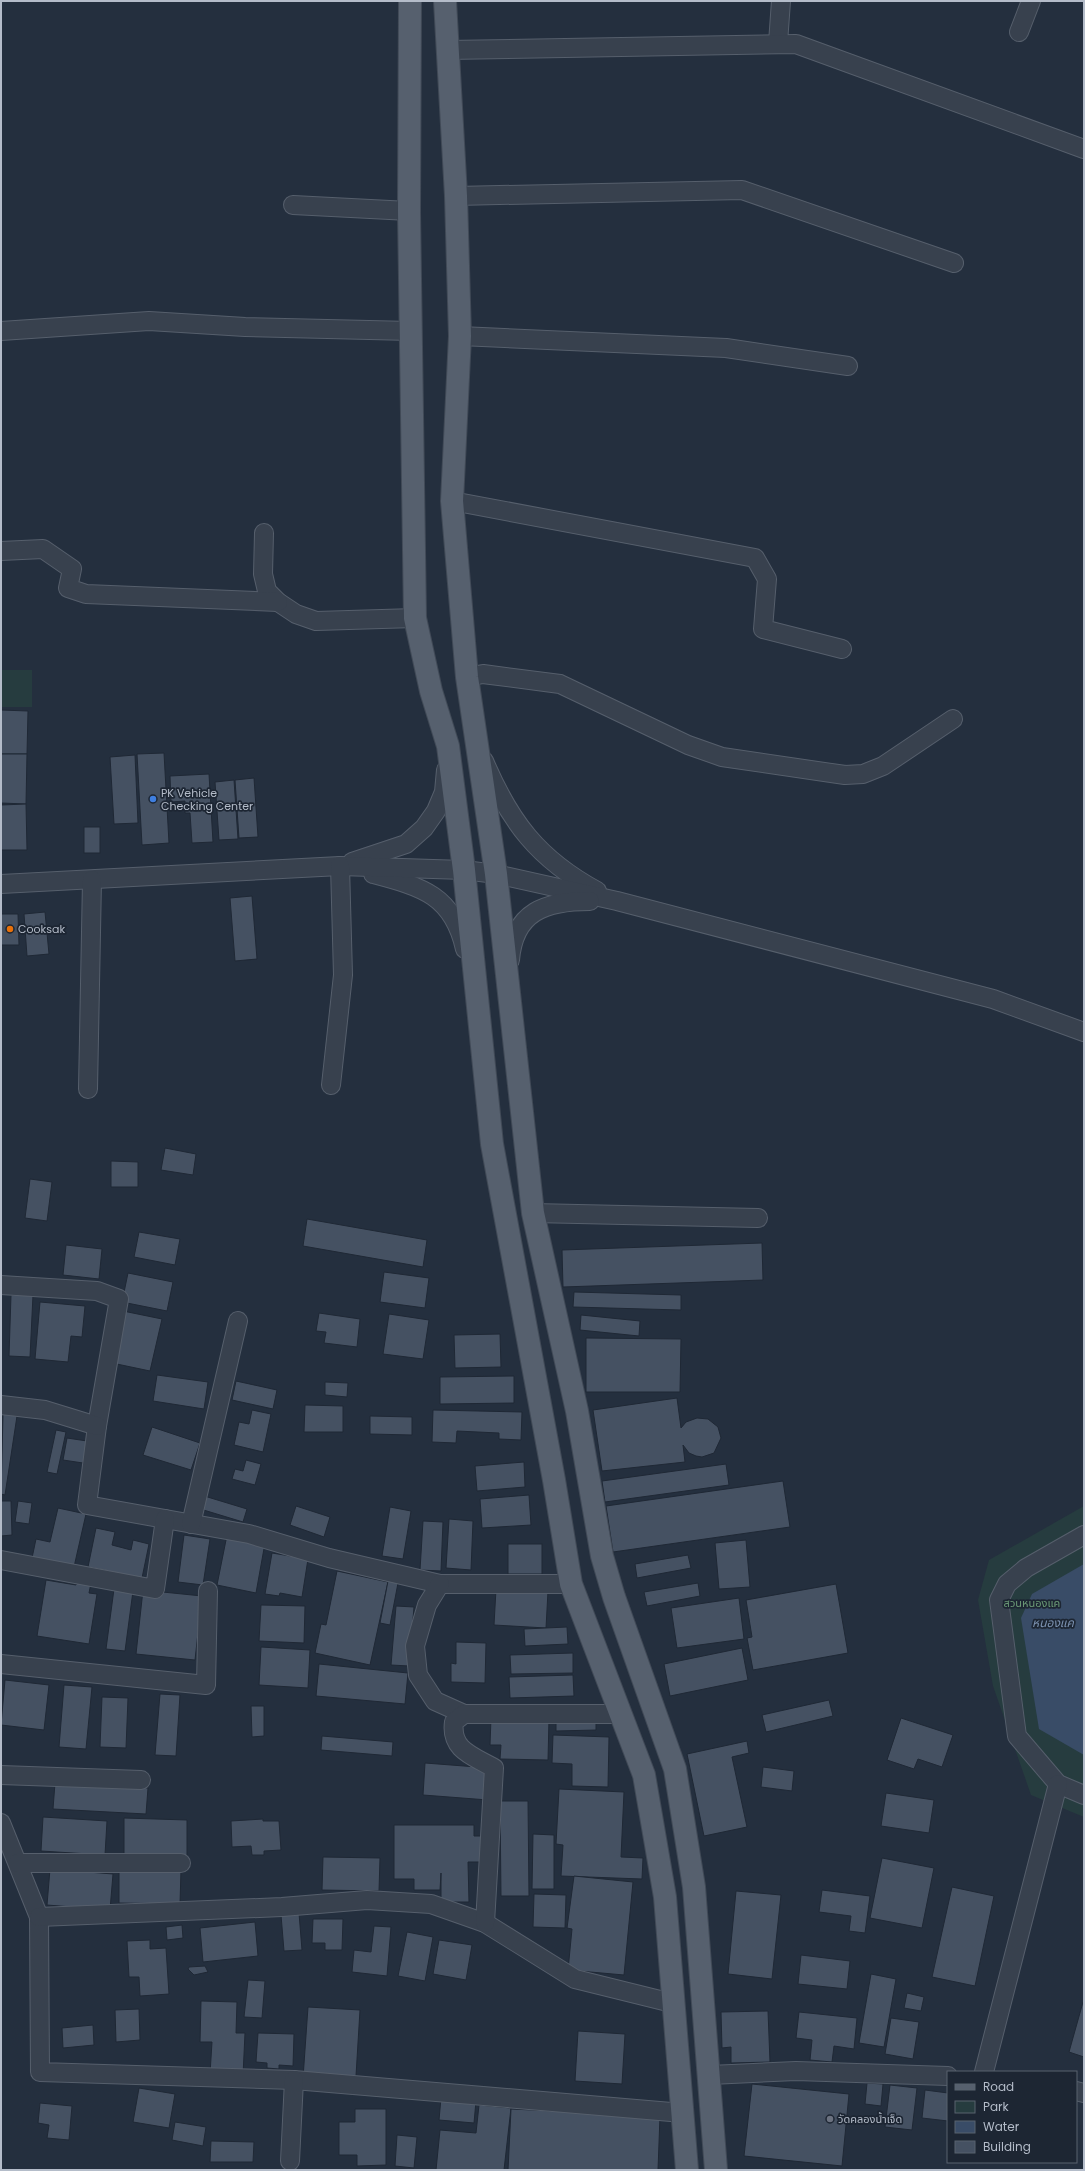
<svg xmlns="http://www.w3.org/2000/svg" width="1085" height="2171" font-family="Poppins,'Noto Sans Thai',sans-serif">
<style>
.green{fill:#263c3f}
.water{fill:#394c67}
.building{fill:#455162;stroke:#1f2835}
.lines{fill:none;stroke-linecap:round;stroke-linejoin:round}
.minor-casing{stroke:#565f6c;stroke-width:20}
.major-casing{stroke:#414a57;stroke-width:24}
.minor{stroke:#38414e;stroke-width:18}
.major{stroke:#56606e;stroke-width:22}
.shop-dot{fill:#3f7fe0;stroke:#1d2633;stroke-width:1.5}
.food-dot{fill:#e8710a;stroke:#1d2633;stroke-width:1.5}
.worship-dot{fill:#6b7280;stroke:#1d2633;stroke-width:1.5}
.labels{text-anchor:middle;stroke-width:3.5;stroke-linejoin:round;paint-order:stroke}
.poi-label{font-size:11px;fill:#b4bcc9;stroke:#1d2633;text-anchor:start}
.park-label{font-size:11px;fill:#6b9a76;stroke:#1d2633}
.water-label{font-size:12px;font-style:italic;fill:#7c92b1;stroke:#1d2633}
</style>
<rect width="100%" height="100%" fill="#242f3e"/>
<g class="green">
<rect x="1" y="670" width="31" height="37"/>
<polygon points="1084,1506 1084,1817 1031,1795 993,1686 978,1600 989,1560"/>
</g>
<polygon class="water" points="1084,1564 1084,1755 1039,1729 1021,1618 1032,1594"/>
<g class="building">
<polygon points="1,710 28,711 27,754 1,754"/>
<polygon points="164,753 169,843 142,845 137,754"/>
<polygon points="1,754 27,754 26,804 1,803"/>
<polygon points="135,755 138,823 114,824 110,757"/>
<polygon points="209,774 213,842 192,843 190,813 185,813 185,801 171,802 170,776"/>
<polygon points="254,778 258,837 239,838 235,780"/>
<polygon points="234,780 238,839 219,840 215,782"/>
<polygon points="26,804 27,850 1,850 1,805"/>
<rect x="84" y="827" width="16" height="26"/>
<polygon points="252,896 257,959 235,961 230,898"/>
<polygon points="45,912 49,954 27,956 24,914"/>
<polygon points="1,914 18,914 19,945 1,945"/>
<polygon points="165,1148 196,1154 193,1175 161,1170"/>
<polygon points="111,1161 138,1162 138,1187 111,1187"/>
<polygon points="30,1179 52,1182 47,1221 25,1218"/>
<polygon points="307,1219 427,1240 423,1267 303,1246"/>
<polygon points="139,1232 180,1239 175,1265 134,1257"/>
<polygon points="762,1243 763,1280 563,1287 562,1250"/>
<polygon points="66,1245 102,1249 99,1279 63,1275"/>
<polygon points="384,1272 429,1278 425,1308 380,1302"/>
<polygon points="128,1273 173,1282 167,1311 122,1302"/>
<polygon points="574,1292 681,1295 681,1310 573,1307"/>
<polygon points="11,1295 33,1295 30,1357 9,1356"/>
<polygon points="40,1302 85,1306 82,1337 71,1336 68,1362 35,1359"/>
<polygon points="123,1311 162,1319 150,1371 112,1363"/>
<polygon points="319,1313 360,1319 357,1347 324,1343 326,1332 316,1331"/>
<polygon points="389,1314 429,1320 423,1359 383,1354"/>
<polygon points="581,1315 640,1321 639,1336 580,1330"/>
<polygon points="500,1334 501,1367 455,1368 454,1335"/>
<polygon points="586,1338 681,1339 680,1392 586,1392"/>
<polygon points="157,1375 208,1382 204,1409 153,1401"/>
<polygon points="514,1376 514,1403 440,1404 440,1377"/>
<polygon points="236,1381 277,1390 273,1409 232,1400"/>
<polygon points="325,1382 348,1383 347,1397 325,1395"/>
<polygon points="677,1398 681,1428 686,1422 697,1418 708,1419 718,1427 721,1438 714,1453 702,1457 696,1456 689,1453 683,1445 685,1462 602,1471 593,1410"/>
<polygon points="305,1405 343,1406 343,1432 304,1432"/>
<polygon points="252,1410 271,1414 263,1452 234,1445 239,1422 249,1424"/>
<polygon points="433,1410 522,1412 521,1440 499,1439 499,1433 457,1431 456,1443 432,1442"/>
<polygon points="3,1414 17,1416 5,1495 1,1494"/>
<polygon points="370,1416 412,1417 412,1435 370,1434"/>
<polygon points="152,1427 200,1443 191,1470 143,1455"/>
<polygon points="56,1430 66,1432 57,1474 47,1472"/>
<polygon points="67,1438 87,1441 83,1463 63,1460"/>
<polygon points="246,1460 261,1464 255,1485 232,1479 235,1469 243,1471"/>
<polygon points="524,1462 525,1487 477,1491 475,1466"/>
<polygon points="726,1464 729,1485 605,1502 602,1481"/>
<polygon points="783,1481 790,1527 613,1552 606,1506"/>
<polygon points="201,1495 247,1509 243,1522 197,1508"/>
<polygon points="529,1495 531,1525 482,1528 480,1499"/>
<polygon points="1,1501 11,1501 12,1535 1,1536"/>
<polygon points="18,1501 32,1503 29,1524 15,1522"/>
<polygon points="296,1506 330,1517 324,1537 290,1525"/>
<polygon points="390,1507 411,1511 403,1559 382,1556"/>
<polygon points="58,1508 86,1514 74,1567 32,1558 36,1539 50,1542"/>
<polygon points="449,1519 473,1521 471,1570 446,1568"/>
<polygon points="423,1521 443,1522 441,1571 420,1570"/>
<polygon points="96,1528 115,1532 112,1545 131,1550 133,1540 149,1544 142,1578 88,1567"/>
<polygon points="184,1535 210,1539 203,1585 178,1582"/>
<polygon points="227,1535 265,1543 256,1593 217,1585"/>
<polygon points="746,1540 750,1587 719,1589 715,1543"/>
<rect x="508" y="1544" width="34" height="30"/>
<polygon points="272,1553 308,1559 302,1597 280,1593 279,1596 265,1594"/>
<polygon points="688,1555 691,1568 637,1578 635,1564"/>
<polygon points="337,1571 388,1582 370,1665 315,1653 321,1624 326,1625"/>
<polygon points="46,1580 76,1585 77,1581 91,1583 89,1593 97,1594 89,1644 37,1636"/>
<polygon points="388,1581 398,1583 390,1625 380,1623"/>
<polygon points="698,1583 700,1596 647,1606 644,1592"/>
<polygon points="836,1584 848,1653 753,1670 747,1638 752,1637 746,1600"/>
<polygon points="114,1589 133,1591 125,1651 106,1649"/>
<polygon points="496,1589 548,1591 546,1628 494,1625"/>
<polygon points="143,1590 202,1596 195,1660 136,1654"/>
<polygon points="739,1598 744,1639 677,1648 671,1608"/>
<polygon points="261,1605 305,1606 304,1643 259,1641"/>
<polygon points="396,1606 414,1607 409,1666 391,1665"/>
<polygon points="567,1627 568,1644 525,1646 524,1629"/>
<polygon points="456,1642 486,1643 485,1683 451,1682 451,1663 456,1664"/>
<polygon points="261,1647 310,1650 308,1688 259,1685"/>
<polygon points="742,1648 748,1680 670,1696 664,1664"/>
<polygon points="573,1653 573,1673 511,1674 510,1655"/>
<polygon points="319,1664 408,1673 405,1704 316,1696"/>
<polygon points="573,1675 574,1696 510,1698 509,1677"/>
<polygon points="5,1680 49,1685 44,1730 1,1725"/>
<polygon points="64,1685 92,1687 86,1749 59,1747"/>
<polygon points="160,1694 180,1695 176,1756 155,1755"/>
<polygon points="102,1697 128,1698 126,1748 100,1747"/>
<polygon points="829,1700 833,1716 766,1732 762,1715"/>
<polygon points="251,1706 264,1706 264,1736 252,1737"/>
<polygon points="556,1717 596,1717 596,1730 556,1731"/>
<polygon points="491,1718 549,1719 548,1760 500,1759 501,1745 490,1745"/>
<polygon points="901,1718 953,1735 942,1767 918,1759 914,1769 887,1760"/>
<polygon points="553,1735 609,1737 608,1787 572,1786 572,1764 552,1763"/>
<polygon points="322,1736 393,1742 392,1756 321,1750"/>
<polygon points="747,1741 749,1753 732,1757 747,1827 704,1836 687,1754"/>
<polygon points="425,1763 490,1768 488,1800 423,1795"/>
<polygon points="763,1767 794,1771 792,1791 761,1787"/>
<polygon points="55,1783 148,1788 146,1814 53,1809"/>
<polygon points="559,1789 624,1792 621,1857 643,1858 642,1879 561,1876 563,1845 556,1844"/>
<polygon points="886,1793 934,1800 929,1833 881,1826"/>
<polygon points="500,1801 528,1801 529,1896 501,1896"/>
<polygon points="43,1817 107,1821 105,1855 41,1851"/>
<polygon points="124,1818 187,1820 187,1856 124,1855"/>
<polygon points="263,1819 263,1821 279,1821 281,1850 264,1851 264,1855 252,1855 251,1846 232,1847 231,1821"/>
<polygon points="394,1825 474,1825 474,1836 481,1836 481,1862 468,1862 469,1902 441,1902 441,1873 440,1890 414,1890 414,1879 394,1879"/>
<polygon points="533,1834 554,1835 554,1889 532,1889"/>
<polygon points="323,1857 380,1858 379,1891 322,1890"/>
<polygon points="882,1858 934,1868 922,1928 870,1918"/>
<polygon points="50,1869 113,1874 110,1910 47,1905"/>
<polygon points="119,1870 181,1870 180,1904 119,1903"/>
<polygon points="574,1876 633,1882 624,1975 568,1970 572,1929 567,1928"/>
<polygon points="952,1887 994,1896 975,1986 932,1977"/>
<polygon points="822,1890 870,1896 865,1933 849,1931 851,1916 819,1912"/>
<polygon points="736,1891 781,1895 772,1979 728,1974"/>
<polygon points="534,1894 566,1895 565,1928 533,1927"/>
<polygon points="299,1913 302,1950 284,1951 281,1915"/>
<polygon points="313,1919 343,1919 342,1950 325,1950 325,1943 312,1943"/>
<polygon points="255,1922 258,1956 203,1962 200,1928"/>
<polygon points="182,1925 183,1938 167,1940 166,1927"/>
<polygon points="374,1926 391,1927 387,1976 352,1972 354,1950 371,1952"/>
<polygon points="407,1932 433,1937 425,1981 398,1976"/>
<polygon points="150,1940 150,1949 166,1948 169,1994 140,1996 139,1977 129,1977 127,1941"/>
<polygon points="439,1940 472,1945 466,1980 433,1974"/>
<polygon points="801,1955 850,1961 847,1989 798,1984"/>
<polygon points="205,1966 208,1972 194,1975 188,1969 189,1967"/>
<polygon points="871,1974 896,1979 884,2047 859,2043"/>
<polygon points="248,1980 265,1981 262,2018 244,2017"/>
<polygon points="907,1993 924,1997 921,2011 904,2008"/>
<polygon points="201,2001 237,2002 236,2033 245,2033 243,2076 210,2074 212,2042 200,2042"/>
<polygon points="1083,2002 1084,2003 1084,2057 1069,2052"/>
<polygon points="308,2007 360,2010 356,2076 303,2078"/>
<polygon points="139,2009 140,2040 116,2042 115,2010"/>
<polygon points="768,2011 770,2062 731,2063 731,2047 722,2048 721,2012"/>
<polygon points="799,2012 857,2018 854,2049 834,2046 832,2062 810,2060 812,2040 796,2038"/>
<polygon points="891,2018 919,2022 913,2059 885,2054"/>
<polygon points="93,2025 94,2045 63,2048 62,2028"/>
<polygon points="578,2031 625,2034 622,2084 575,2081"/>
<polygon points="258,2033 294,2034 293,2066 279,2065 279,2069 267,2068 267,2063 256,2062"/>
<polygon points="867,2083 883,2084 881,2106 865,2104"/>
<polygon points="752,2084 849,2094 842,2166 744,2156"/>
<polygon points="890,2085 917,2088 912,2130 885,2127"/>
<polygon points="139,2088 175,2094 169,2128 133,2122"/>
<polygon points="925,2090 948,2093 948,2121 922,2118"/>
<polygon points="441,2098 476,2101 474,2123 439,2120"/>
<polygon points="40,2103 72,2106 69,2140 47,2138 49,2125 38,2123"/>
<polygon points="479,2105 511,2108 504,2170 436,2170 440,2130 476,2133"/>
<polygon points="355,2109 386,2109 386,2165 357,2166 357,2155 339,2155 339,2122 355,2122"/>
<polygon points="511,2109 660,2116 658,2170 508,2170"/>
<polygon points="175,2122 206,2127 203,2146 172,2140"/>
<polygon points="397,2135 417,2137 414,2168 395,2166"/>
<polygon points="211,2141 254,2142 253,2162 210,2162"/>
</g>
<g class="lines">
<g class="minor-casing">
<g id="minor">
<polyline points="1019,32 1031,1"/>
<polyline points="778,43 781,1"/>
<polyline points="447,50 796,44 1084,149"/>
<polyline points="456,196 742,190 954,263"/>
<polyline points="293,205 409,211"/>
<polyline points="1,331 149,321 245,327 411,331"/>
<polyline points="460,336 726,348 848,366"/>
<polyline points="452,501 755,558 767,579 763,629 842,649"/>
<polyline points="264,533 263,574 267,591 278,602 296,614 316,621 415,618"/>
<polyline points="1,551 43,549 72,569 68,588 86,594 278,602"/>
<polyline points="467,677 483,674 560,684 688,745 722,757 845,775 863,774 883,766 953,719"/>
<path d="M484,761C510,822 538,859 597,891"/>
<polyline points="352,862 406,844 424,828 436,811 444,792 446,770"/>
<path d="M373,874C422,887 453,895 465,949"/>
<polyline points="1,884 340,866 464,870 496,874 617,901 993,999 1084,1032"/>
<path d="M510,960C514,911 546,901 590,901"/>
<polyline points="331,1085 343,975 340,866"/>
<polyline points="88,1089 92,880"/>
<polyline points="533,1213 758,1218"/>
<polyline points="1,1285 97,1291 119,1299 97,1426 87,1505 249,1534 329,1558 440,1584 571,1584"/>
<polyline points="1,1405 45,1410 97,1426"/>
<polyline points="191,1524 238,1321"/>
<polyline points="1084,1535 1026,1568 1007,1584 999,1600 1017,1736 1058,1784 1084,1795"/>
<polyline points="1,1560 155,1589 165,1519"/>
<polyline points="440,1584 427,1605 415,1646 418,1675 435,1701 464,1714"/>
<polyline points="1,1664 206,1685 208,1591"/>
<polyline points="1,1775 141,1780"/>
<polyline points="1,1823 39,1917 40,2072 294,2080 683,2113"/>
<polyline points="18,1863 181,1863"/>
<polyline points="39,1917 282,1907 367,1900 431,1904 485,1923 575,1979 672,2003"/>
<path d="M485,1923L494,1768C473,1756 450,1750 454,1722L464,1714H622"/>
<polyline points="984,2072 1058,1784"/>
<polyline points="710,2075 796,2071 948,2076"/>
<polyline points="1076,2091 1084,2093"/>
<polyline points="290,2161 294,2080"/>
</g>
</g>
<g class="major-casing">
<g id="major">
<polyline points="410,1 409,211 415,618 431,691 448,746 464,870 492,1144 554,1480 571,1584 644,1775 665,1897 687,2170"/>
<polyline points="445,1 456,196 460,336 452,501 467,677 496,874 533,1213 577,1411 602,1556 614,1597 675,1769 694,1887 716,2170"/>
</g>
</g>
<use href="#minor" class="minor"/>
<use href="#major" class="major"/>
</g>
<circle class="shop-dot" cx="153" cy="799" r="4"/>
<circle class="food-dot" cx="10" cy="929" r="4"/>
<circle class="worship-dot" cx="830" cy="2119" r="4"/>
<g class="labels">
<g class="poi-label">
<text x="161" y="797">PK Vehicle<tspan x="161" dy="13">Checking Center</tspan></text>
<text x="18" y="933">Cooksak</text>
<text x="838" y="2123">วัดคลองน้ำเจ็ด</text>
</g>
<g class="park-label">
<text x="1032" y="1607">สวนหนองแค</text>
</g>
<g class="water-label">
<text x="1053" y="1627">หนองแค</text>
</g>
</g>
<rect width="1085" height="2171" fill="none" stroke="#b4bcc9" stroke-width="4"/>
<rect x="947" y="2071" width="130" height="92" fill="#1d2633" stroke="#59626f"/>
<rect x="955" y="2084" width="20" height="6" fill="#56606e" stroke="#59626f"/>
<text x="983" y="2091" font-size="12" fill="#b4bcc9">Road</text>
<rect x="955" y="2101" width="20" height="12" fill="#263c3f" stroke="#59626f"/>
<text x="983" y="2111" font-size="12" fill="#b4bcc9">Park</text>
<rect x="955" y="2121" width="20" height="12" fill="#394c67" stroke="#59626f"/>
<text x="983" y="2131" font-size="12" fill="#b4bcc9">Water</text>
<rect x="955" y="2141" width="20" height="12" fill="#455162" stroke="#59626f"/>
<text x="983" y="2151" font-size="12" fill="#b4bcc9">Building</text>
</svg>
